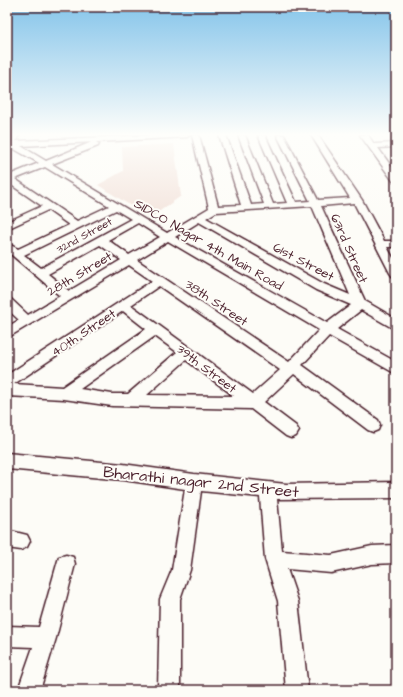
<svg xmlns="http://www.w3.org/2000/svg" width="403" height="697" font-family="'Architects Daughter',sans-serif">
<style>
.built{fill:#f2e1d9}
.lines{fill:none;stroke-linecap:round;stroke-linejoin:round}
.minor-casing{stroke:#4a1f2b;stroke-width:3}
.minor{fill:#fdfcf7;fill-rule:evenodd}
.labels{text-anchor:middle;stroke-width:4;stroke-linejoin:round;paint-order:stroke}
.far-street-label{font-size:11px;fill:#4a1f2b;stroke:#fdfcf7}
.street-label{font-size:13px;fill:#4a1f2b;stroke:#fdfcf7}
.near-street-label{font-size:16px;fill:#4a1f2b;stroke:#fdfcf7}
</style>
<rect width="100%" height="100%" fill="#fdfcf7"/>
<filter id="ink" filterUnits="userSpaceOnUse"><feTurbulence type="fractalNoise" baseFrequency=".025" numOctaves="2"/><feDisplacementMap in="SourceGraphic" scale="8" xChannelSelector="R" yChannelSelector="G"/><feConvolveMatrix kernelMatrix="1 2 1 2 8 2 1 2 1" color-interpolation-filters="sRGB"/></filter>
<g filter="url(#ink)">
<polygon class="built" points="174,144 181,196 150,218 98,185 123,171 122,147"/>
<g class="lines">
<g class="minor-casing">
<g id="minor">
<path d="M12,135H19L16,141L152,135H190L187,137L96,142L99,144L98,146L52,164L167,233L209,208L192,135H199L218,206L241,205L219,135H226L251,205L264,204L238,135H245L273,204L287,203L258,135H265L296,202L310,201L277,135H284L318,200L350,198L311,135H318L362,200L384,241H396V247H387L396,263V277L392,276L390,273L354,203L321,206L365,301L396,319V330L361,310L337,329L396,362V374L329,336L302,365L378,420L380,425L378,430L373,432L368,430L294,374L264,402L296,426L299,431L296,436L291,438L286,436L251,409L112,406L64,399L7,396V375L152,281L129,265L7,338V327L19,320L7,309V298L11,299L28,315L60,296L7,251V243L18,249L69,225L48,210L7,229V222L42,206L7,182V176L39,163L16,150L7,146V142ZM92,142L46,161L21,146L93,142ZM45,167L109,206L77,221L15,179ZM312,206L350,295L324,284L206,218L216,212ZM116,210L131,219L41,268L24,255ZM199,222L316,290L351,305L327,323L175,237ZM138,223L160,237L129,255L108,240ZM168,241L319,330L289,362L137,260ZM100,245L121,260L69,291L48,274ZM159,286L280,370L253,394L131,305ZM123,311L146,329L62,387L14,384ZM155,336L177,352L128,394H112L80,389ZM186,360L234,396L147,395Z"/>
<polygon points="360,135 368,135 374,144 396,143 396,147 378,148 396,173 396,182 393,181"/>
<polygon points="7,453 123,464 194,474 286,484 396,482 396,498 277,499 282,551 331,555 372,546 396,545 396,563 372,564 331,573 287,569 298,601 308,690 286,690 278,601 265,559 260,497 201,491 190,570 180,599 180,690 158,690 160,599 172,570 185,489 123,480 7,469"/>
<polygon points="7,530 27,535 30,541 27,547 21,550 7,548"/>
<polygon points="66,555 73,557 75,564 56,638 40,690 18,690 33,647 7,646 7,626 39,627 59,557"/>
</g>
</g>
<use href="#minor" class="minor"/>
</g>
</g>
<linearGradient id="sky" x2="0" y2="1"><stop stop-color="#84c4ea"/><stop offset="0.58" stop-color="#fefefb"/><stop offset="1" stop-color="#fefefb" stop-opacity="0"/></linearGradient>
<rect width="403" height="232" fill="url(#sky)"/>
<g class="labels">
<g class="far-street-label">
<text transform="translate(84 235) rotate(-29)" y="4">32nd Street</text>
</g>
<g class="street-label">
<text transform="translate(209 244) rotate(30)" y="5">SIDCO Nagar 4th Main Road</text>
<text transform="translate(350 248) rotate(66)" y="5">63rd Street</text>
<text transform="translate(304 261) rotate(28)" y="5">61st Street</text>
<text transform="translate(79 273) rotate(-31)" y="5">28th Street</text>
<text transform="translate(217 302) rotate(34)" y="5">38th Street</text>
<text transform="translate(83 332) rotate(-34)" y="5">40th Street</text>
<text transform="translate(207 368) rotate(37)" y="5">39th Street</text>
</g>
<g class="near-street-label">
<text transform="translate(201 481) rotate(6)" y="6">Bharathi nagar 2nd Street</text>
</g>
</g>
<rect width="403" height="697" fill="none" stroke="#fdfcf7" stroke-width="24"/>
<rect x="12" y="12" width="379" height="673" fill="none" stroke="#4a1f2b" stroke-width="1.5" filter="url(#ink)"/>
</svg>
